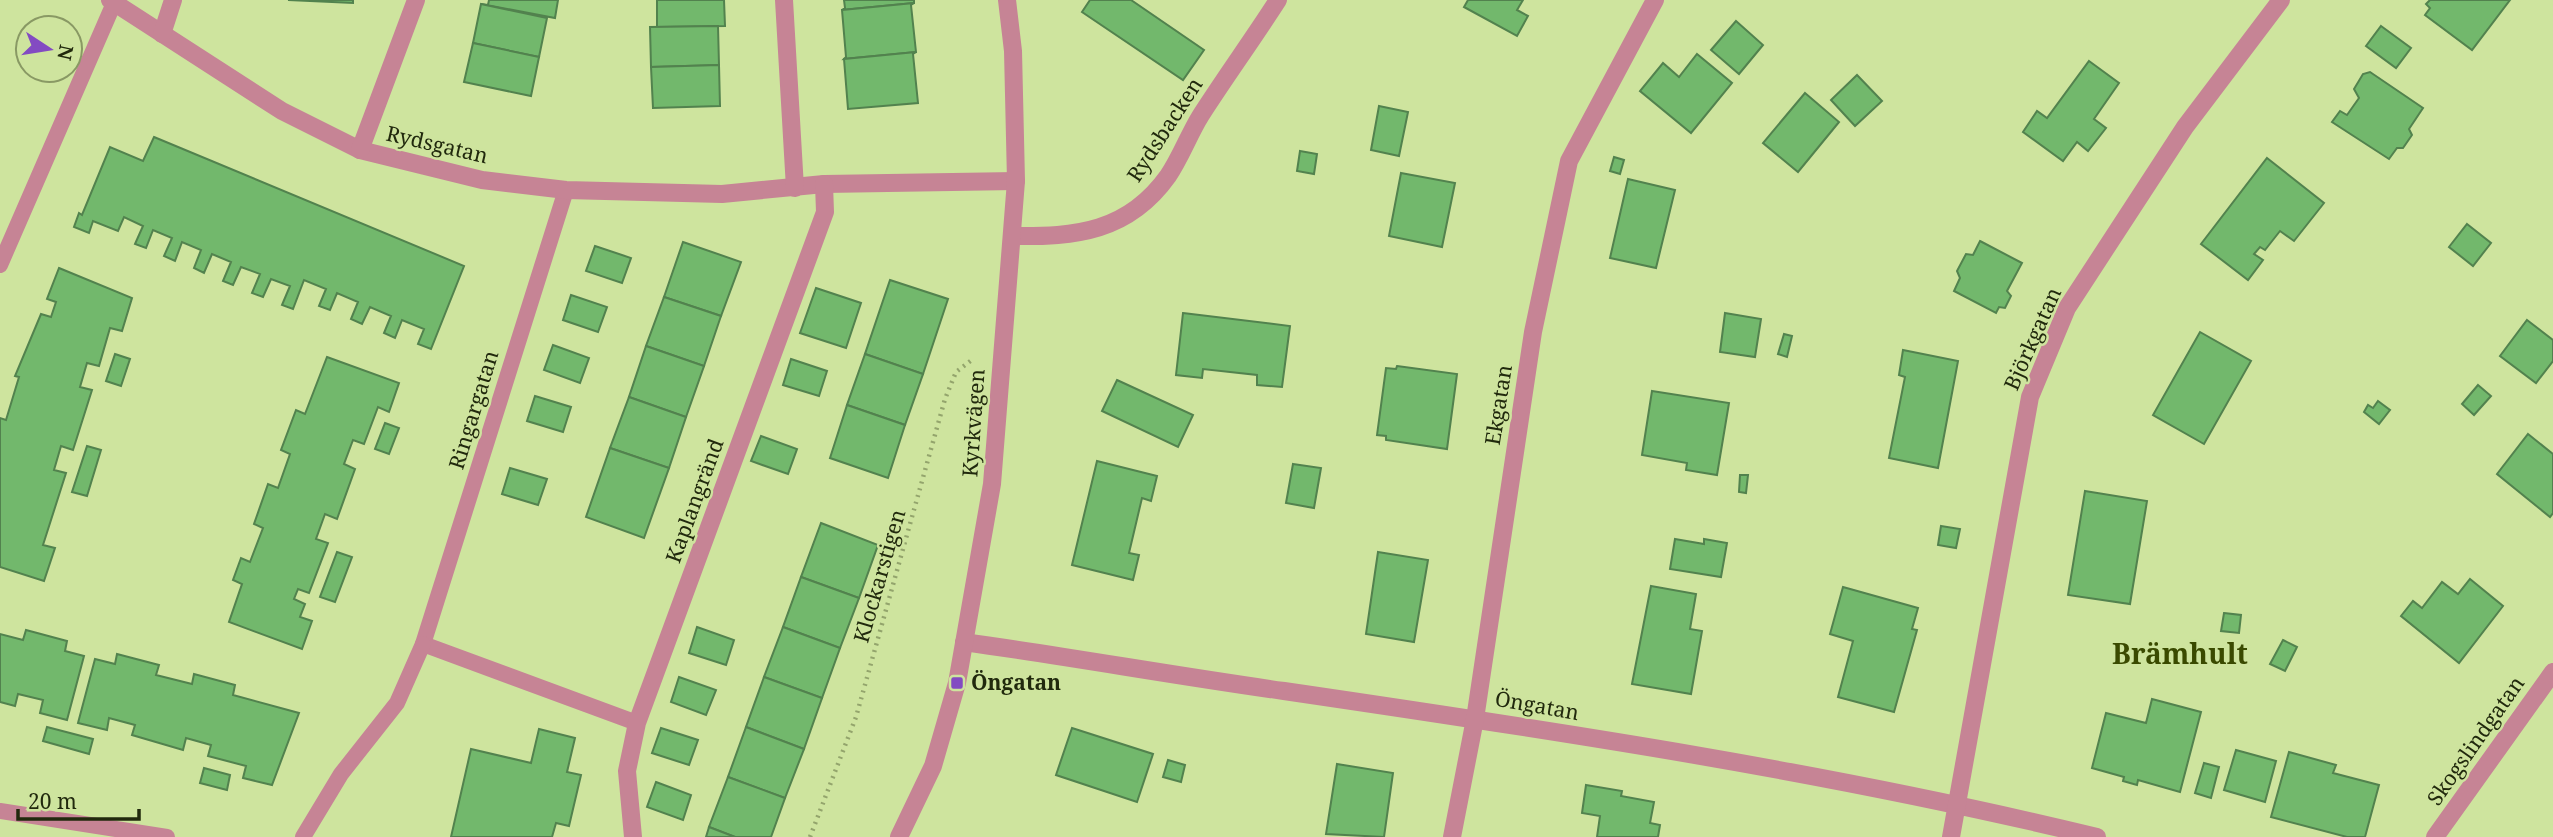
<svg xmlns="http://www.w3.org/2000/svg" width="2553" height="837" font-family="'Noto Serif',serif">
<style>
.building{fill:#72b86c;stroke:#52824e;stroke-width:2}
.lines{fill:none;stroke-linecap:round;stroke-linejoin:round}
.path{stroke:#93a46c;stroke-width:4.5;stroke-dasharray:2 5;stroke-linecap:butt}
.service{stroke:#c68495;stroke-width:16}
.minor{stroke:#c68495;stroke-width:18}
.tertiary{stroke:#c68495;stroke-width:18}
.poi-dot{fill:#834bc2;stroke:#cee49e;stroke-width:2.5}
.labels{text-anchor:middle;stroke-width:5;stroke-linejoin:round;paint-order:stroke}
.street-label{font-size:21px;fill:#21290d;stroke:#cee49e}
.poi-label{font-size:21px;font-weight:bold;fill:#21290d;stroke:#cee49e;text-anchor:start}
.district-label{font-size:28px;font-weight:bold;fill:#3a4a00;stroke:#cee49e}
</style>
<rect width="100%" height="100%" fill="#cee49e"/>
<g class="building">
<polygon points="288,0 353,0 353,3"/>
<polygon points="489,0 558,0 555,18 481,4 488,5"/>
<polygon points="657,0 724,0 725,26 657,27"/>
<polygon points="844,0 914,0 914,3 842,10 845,8"/>
<polygon points="1090,0 1131,0 1204,50 1183,80 1082,12"/>
<polygon points="1468,0 1523,0 1517,10 1528,16 1517,36 1464,7"/>
<polygon points="2430,0 2510,0 2472,50 2425,15 2430,8 2426,4"/>
<polygon points="914,3 911,5 916,52 844,59 846,57 842,10"/>
<polygon points="481,4 547,18 539,57 473,43"/>
<polygon points="1736,21 1763,45 1739,74 1711,50"/>
<polygon points="718,26 719,65 651,67 650,27"/>
<polygon points="2381,26 2411,48 2396,68 2366,46"/>
<polygon points="473,43 539,57 531,96 464,82"/>
<polygon points="916,52 913,54 918,103 848,109 844,59"/>
<polygon points="1697,54 1732,83 1691,133 1640,91 1663,63 1679,77"/>
<polygon points="2089,61 2119,83 2094,119 2106,128 2088,151 2077,142 2063,161 2023,132 2037,111 2047,118"/>
<polygon points="719,65 720,106 653,108 651,67"/>
<polygon points="2370,72 2423,108 2409,129 2412,135 2403,148 2397,148 2389,159 2332,122 2340,111 2347,115 2359,98 2354,89 2363,74"/>
<polygon points="1857,75 1882,101 1855,126 1831,100"/>
<polygon points="1805,93 1839,122 1798,172 1763,143"/>
<polygon points="1379,106 1408,112 1399,156 1371,150"/>
<polygon points="154,137 464,266 431,349 418,344 424,329 402,320 395,338 384,333 391,316 370,307 362,324 351,319 358,302 337,293 330,310 319,306 326,289 304,280 293,309 282,305 290,286 271,279 263,297 252,293 260,274 241,267 233,285 223,281 231,262 212,254 204,273 194,268 201,250 182,242 175,261 164,256 172,238 153,230 146,248 135,244 143,226 124,217 118,231 93,221 89,233 74,227 79,213 82,215 110,147 143,161"/>
<polygon points="1300,151 1317,154 1314,174 1297,171"/>
<polygon points="1614,157 1624,160 1620,174 1610,171"/>
<polygon points="2267,158 2324,203 2294,241 2280,231 2265,250 2260,247 2254,254 2263,260 2248,280 2201,244"/>
<polygon points="1401,173 1455,183 1442,247 1389,236"/>
<polygon points="1628,179 1675,190 1656,268 1610,258"/>
<polygon points="2467,224 2491,243 2473,266 2449,247"/>
<polygon points="1980,241 2022,263 2007,291 2011,296 2005,308 1999,307 1996,313 1954,291 1960,278 1957,271 1966,254 1973,255"/>
<polygon points="683,242 741,262 721,316 664,297"/>
<polygon points="595,246 631,258 622,283 586,271"/>
<polygon points="59,268 132,298 122,331 110,328 99,366 87,363 80,387 92,390 73,450 61,446 54,470 66,473 43,545 55,548 44,581 0,567 0,418 6,420 19,377 15,376 41,314 51,317 56,302 47,299"/>
<polygon points="890,280 948,299 923,374 865,354"/>
<polygon points="816,288 861,303 846,348 800,333"/>
<polygon points="571,295 607,307 598,332 563,320"/>
<polygon points="664,297 721,316 704,366 646,346"/>
<polygon points="1183,313 1290,326 1282,387 1257,385 1257,375 1203,369 1202,378 1176,375"/>
<polygon points="1725,313 1761,319 1755,357 1720,352"/>
<polygon points="2527,320 2553,340 2553,361 2536,383 2500,356"/>
<polygon points="2200,332 2251,361 2204,444 2153,415"/>
<polygon points="1784,334 1792,336 1787,357 1778,354"/>
<polygon points="553,345 589,358 580,383 544,370"/>
<polygon points="646,346 704,366 686,417 629,397"/>
<polygon points="1903,350 1958,361 1938,468 1889,458 1905,377 1899,375"/>
<polygon points="115,354 130,359 121,386 106,381"/>
<polygon points="865,354 923,374 905,425 847,405"/>
<polygon points="327,357 399,383 389,412 378,407 364,444 353,440 344,464 355,469 337,519 325,514 316,539 328,543 309,593 298,589 294,599 305,604 300,617 312,621 302,649 229,622 242,584 233,580 241,558 250,562 263,528 254,524 268,484 278,488 290,454 281,450 296,410 305,414"/>
<polygon points="791,359 827,371 819,396 783,385"/>
<polygon points="1397,366 1457,374 1447,449 1386,440 1386,436 1377,435 1386,368 1396,369"/>
<polygon points="1117,380 1193,415 1178,447 1102,411"/>
<polygon points="2478,385 2491,396 2474,415 2462,404"/>
<polygon points="1652,391 1729,403 1717,475 1686,470 1687,463 1642,455"/>
<polygon points="535,396 571,407 563,432 527,421"/>
<polygon points="629,397 686,417 669,468 610,448"/>
<polygon points="2378,401 2390,410 2379,424 2364,412 2368,405 2373,408"/>
<polygon points="847,405 905,425 888,478 830,458"/>
<polygon points="385,423 399,428 389,454 375,449"/>
<polygon points="2528,434 2553,454 2553,513 2550,517 2497,474"/>
<polygon points="761,436 797,449 788,474 751,461"/>
<polygon points="87,446 101,450 87,496 72,492"/>
<polygon points="610,448 669,468 644,538 586,517"/>
<polygon points="1097,461 1157,476 1151,501 1142,498 1129,553 1139,555 1133,580 1072,565"/>
<polygon points="1293,464 1321,468 1314,508 1286,503"/>
<polygon points="510,468 547,479 538,505 502,494"/>
<polygon points="1740,475 1748,475 1746,493 1739,492"/>
<polygon points="2085,491 2147,501 2130,604 2068,595"/>
<polygon points="821,523 878,545 859,598 801,577"/>
<polygon points="1941,526 1960,529 1956,548 1938,545"/>
<polygon points="1675,539 1704,544 1704,539 1727,543 1721,577 1670,569"/>
<polygon points="337,552 352,557 335,602 320,597"/>
<polygon points="1378,552 1428,560 1414,642 1366,634"/>
<polygon points="801,577 859,598 840,648 783,627"/>
<polygon points="2470,579 2503,606 2459,663 2401,616 2413,601 2422,608 2442,582 2458,594"/>
<polygon points="1651,586 1696,594 1690,629 1702,631 1691,694 1632,684"/>
<polygon points="1843,587 1918,608 1912,629 1917,630 1894,712 1838,697 1853,641 1830,634"/>
<polygon points="2224,613 2241,615 2239,633 2221,631"/>
<polygon points="697,627 734,640 726,665 689,653"/>
<polygon points="783,627 840,648 822,698 764,677"/>
<polygon points="26,630 67,641 65,651 84,656 67,720 40,713 43,700 18,694 15,706 0,702 0,634 23,640"/>
<polygon points="2283,640 2297,647 2285,671 2270,664"/>
<polygon points="117,654 159,665 156,675 192,684 194,674 235,685 233,695 299,713 272,785 243,778 246,766 208,756 211,745 186,738 183,750 132,735 135,725 109,718 107,730 78,723 95,659 115,664"/>
<polygon points="679,677 716,690 706,715 671,702"/>
<polygon points="764,677 822,698 804,749 746,727"/>
<polygon points="2152,699 2201,712 2180,792 2138,780 2137,785 2123,781 2124,777 2092,768 2106,713 2146,723"/>
<polygon points="47,727 93,739 89,754 43,741"/>
<polygon points="746,727 804,749 785,798 728,777"/>
<polygon points="661,728 698,740 689,765 652,753"/>
<polygon points="1072,728 1153,754 1137,802 1056,775"/>
<polygon points="539,729 575,738 567,772 581,775 569,826 556,823 552,837 451,837 471,749 531,763"/>
<polygon points="2236,750 2276,761 2265,802 2224,790"/>
<polygon points="2289,752 2336,765 2333,773 2379,785 2365,837 2347,837 2271,817"/>
<polygon points="1168,760 1185,765 1181,782 1163,777"/>
<polygon points="2204,763 2219,767 2211,798 2195,793"/>
<polygon points="1337,764 1393,773 1384,837 1326,834"/>
<polygon points="204,768 230,775 227,790 200,783"/>
<polygon points="728,777 785,798 771,837 735,837 709,827"/>
<polygon points="656,782 691,795 683,820 647,807"/>
<polygon points="1586,785 1622,791 1621,796 1654,802 1650,823 1660,825 1658,837 1597,837 1600,816 1582,813"/>
<polygon points="709,827 735,837 706,837"/>
</g>
<g class="lines">
<polyline class="path" points="810,837 856,717 945,399 956,372 973,359"/>
<g class="service">
<polyline points="566,190 423,644 637,723"/>
<polyline points="0,265 114,3"/>
<polyline points="0,811 167,837"/>
<polyline points="303,837 341,774 397,703 423,644"/>
</g>
<g class="minor">
<polyline points="110,0 282,111 360,150 482,180 566,190 722,194 824,184 1016,181"/>
<polyline points="784,0 795,188"/>
<polyline points="162,34 173,0"/>
<polyline points="360,150 416,0"/>
<path d="M1012,236C1076,237 1128,232 1168,176C1181,157 1189,134 1201,115C1226,76 1253,39 1278,0"/>
<path d="M964,642C1071,657 1177,676 1284,691C1557,731 1830,772 2097,837"/>
<polyline points="633,837 627,771 637,723 825,212 824,184"/>
<polyline points="1452,837 1475,719 1533,332 1569,161 1655,0"/>
<polyline points="1951,837 2030,397 2067,308 2185,127 2281,0"/>
<polyline points="2435,837 2553,672"/>
</g>
<polyline class="tertiary" points="899,837 933,766 957,683 992,484 1016,181 1013,51 1007,0"/>
</g>
<rect class="poi-dot" x="950" y="676" width="14" height="14" rx="3.5"/>
<g class="labels">
<g class="street-label">
<text transform="translate(1165 130) rotate(-57)" y="7">Rydsbacken</text>
<text transform="translate(437 145) rotate(13)" y="7">Rydsgatan</text>
<text transform="translate(2033 339) rotate(-66)" y="7">Björkgatan</text>
<text transform="translate(1499 405) rotate(-81)" y="7">Ekgatan</text>
<text transform="translate(474 410) rotate(-73)" y="7">Ringargatan</text>
<text transform="translate(974 423) rotate(-86)" y="7">Kyrkvägen</text>
<text transform="translate(695 501) rotate(-70)" y="7">Kaplangränd</text>
<text transform="translate(880 576) rotate(-74)" y="7">Klockarstigen</text>
<text transform="translate(1537 706) rotate(10)" y="7">Öngatan</text>
<text transform="translate(2476 741) rotate(-55)" y="7">Skogslindgatan</text>
</g>
<g class="poi-label">
<text x="971" y="690">Öngatan</text>
</g>
<g class="district-label">
<text x="2180" y="664">Brämhult</text>
</g>
</g>
<g transform="translate(49 49) rotate(102)"><circle r="33" fill="#cee49e" stroke="#899964" stroke-width="2"/>
<path d="M0-5L12 26L0 18L-12 26Z" fill="#834bc2"/>
<text y="-10" font-size="19" font-weight="bold" text-anchor="middle" fill="#21290d">N</text>
</g>
<path d="M18 809v10h121v-10" fill="none" stroke="#21290d" stroke-width="3.5"/>
<text x="28" y="809" font-size="21" fill="#21290d" stroke="#cee49e" stroke-width="5" paint-order="stroke">20 m</text>
</svg>
